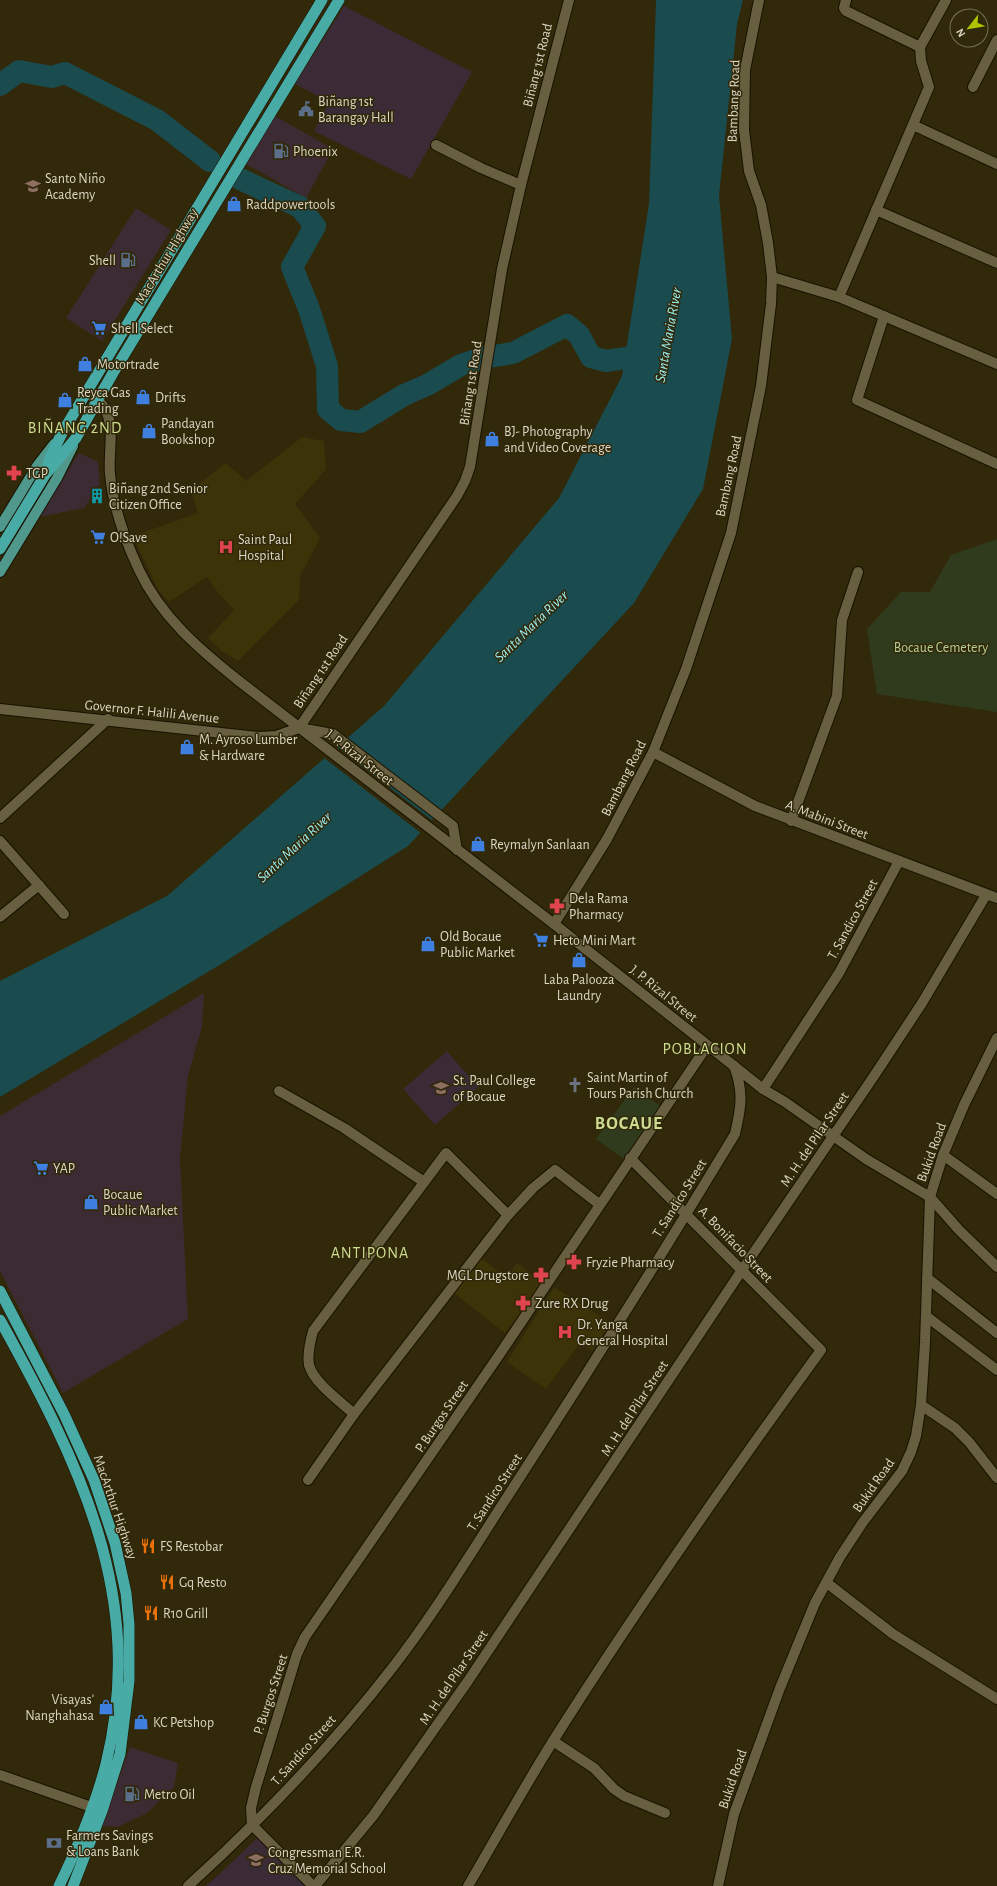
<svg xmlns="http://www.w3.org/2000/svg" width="997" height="1886" font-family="'Alegreya Sans',sans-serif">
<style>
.commercial{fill:#3d2b33}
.built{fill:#3d3309}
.education{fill:#3b2b37}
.green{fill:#303b1e}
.water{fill:#1a4b4f}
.pier{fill:#312909}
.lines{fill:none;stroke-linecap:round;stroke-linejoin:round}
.river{stroke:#1a4b4f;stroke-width:22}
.pedestrian-casing{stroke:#181200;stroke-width:12}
.minor-casing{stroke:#181200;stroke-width:12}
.tertiary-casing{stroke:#181200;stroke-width:12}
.secondary-casing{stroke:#181200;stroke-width:12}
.primary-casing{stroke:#181200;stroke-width:12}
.trunk-casing{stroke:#181200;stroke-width:12}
.pedestrian{stroke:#675f3f;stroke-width:10}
.minor{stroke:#675f3f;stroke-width:10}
.tertiary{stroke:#675f3f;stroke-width:10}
.secondary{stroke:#675f3f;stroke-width:10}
.primary{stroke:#50988c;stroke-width:10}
.trunk{stroke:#48aba6;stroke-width:11}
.labels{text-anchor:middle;stroke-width:3;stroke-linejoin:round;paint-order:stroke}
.street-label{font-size:14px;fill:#dbd7c5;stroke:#312909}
.poi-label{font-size:14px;fill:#dbd7c5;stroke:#312909;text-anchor:start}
.park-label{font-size:14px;fill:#b7cf95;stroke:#312909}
.water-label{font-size:15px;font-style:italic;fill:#9beff6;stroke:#312909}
.quarter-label{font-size:16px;letter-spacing:1px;fill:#cddc90;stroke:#312909}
.district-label{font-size:18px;font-weight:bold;letter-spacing:1px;fill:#cddc90;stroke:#312909}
</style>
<rect width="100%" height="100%" fill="#312909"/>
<g class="commercial">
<polygon points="275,116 333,149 306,198 246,164"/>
<polygon points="136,208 171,230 102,341 66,318"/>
<polygon points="79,453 98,462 100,484 84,508 39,517"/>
<polygon points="204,993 202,1027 188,1076 180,1159 188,1319 63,1393 0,1271 0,1116"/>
<polygon points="130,1747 178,1763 174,1787 147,1813 118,1827 102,1826"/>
</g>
<g class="built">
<polygon points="302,437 324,441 326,469 295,504 320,538 300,576 299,600 238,661 222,651 208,638 234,610 216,590 207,577 169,602 158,590 133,536 198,513 191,490 226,463 246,481"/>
<polygon points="481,1258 506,1277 517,1263 543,1283 505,1333 454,1293"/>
<polygon points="554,1287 611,1323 592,1351 581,1342 546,1389 507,1362"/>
</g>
<g class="education">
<polygon points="344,6 472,72 411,179 314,131 329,102 295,84"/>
<polygon points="447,1051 478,1087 435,1125 403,1089"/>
<polygon points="257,1838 305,1886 206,1886 227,1867"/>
</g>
<g class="green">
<polygon points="997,539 997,712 877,694 867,629 901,592 930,592 951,555"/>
<polygon points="634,1087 661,1107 624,1159 596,1139"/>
</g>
<polygon class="water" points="656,0 743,0 737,24 719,196 732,339 703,489 634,603 408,846 226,961 0,1097 0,981 167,896 384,706 559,498 622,376 649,204"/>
<polygon class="pier" points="336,746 433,821 422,834 323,757"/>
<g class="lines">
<g class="river">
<polyline points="0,85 19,71 52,77 65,73 157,120 210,161"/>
<polyline points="240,179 300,207 315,226 292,267 309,309 327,366 328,409 341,420 360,422 404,395 427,385 461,365 482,358 513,353 567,325 579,335 591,357 606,361 654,354"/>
</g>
<g class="pedestrian-casing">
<polyline id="pedestrian" points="299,728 333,734 453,826 457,850"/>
</g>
<g class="minor-casing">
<g id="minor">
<polyline points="846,0 844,8 846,11 920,47"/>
<polyline points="973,87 997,40"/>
<polyline points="913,125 997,164"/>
<polyline points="436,145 481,168 521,185"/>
<polyline points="876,210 997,263"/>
<polyline points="772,277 839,297 997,364"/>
<polyline points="839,297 929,87 921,61 920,47 946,0"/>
<polyline points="884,316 857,400 997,464"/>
<polyline points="299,728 457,496 465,481 470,467 502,269 521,185 569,0"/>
<polyline points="653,752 755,806 997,898"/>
<polyline points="0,818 108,719"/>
<polyline points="791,821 837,696 842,620 858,572"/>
<polyline points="0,841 64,914"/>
<polyline points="0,917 39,885"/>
<polyline points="554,924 607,839 653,752 686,669 731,533 761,386 771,304 772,277 768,243 761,205 749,171 744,130 745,70 759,0"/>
<polyline points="734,1066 763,1089 785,1102 866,1159 930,1197 959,1230 997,1267"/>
<polyline points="763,1089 839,973 899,861"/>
<polyline points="279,1091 344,1128 424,1182"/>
<polyline points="943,1155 997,1194"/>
<polyline points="927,1278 997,1333"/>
<polyline points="926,1316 997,1370"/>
<polyline points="921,1405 955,1428 969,1442 997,1478"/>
<path d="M354,1414C341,1402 313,1382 309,1365C307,1354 310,1342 313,1331L446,1153L508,1215"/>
<polyline points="308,1480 354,1414 508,1215 533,1188 555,1170 599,1204"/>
<polyline points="827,1583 893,1634 997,1699"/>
<polyline points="553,1741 594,1768 614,1789 624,1796 665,1813"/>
<polyline points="0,1775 100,1810"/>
<polyline points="252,1825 313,1886"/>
<polyline points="315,1886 373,1816 468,1681 742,1270 874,1076 922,1003 986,895"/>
<path d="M468,1886C496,1838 523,1789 553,1741C637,1608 728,1478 821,1350L630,1158"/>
<polyline points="718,1886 734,1814 780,1688 815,1603 840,1557 863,1522 902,1471 911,1452 916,1436 921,1405 925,1343 930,1197 943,1155 964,1105 997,1038"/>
</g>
</g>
<g class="tertiary-casing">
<polyline id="tertiary" points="252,1825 251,1808 256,1787 297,1654 305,1637 495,1361 707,1046"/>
</g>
<g class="secondary-casing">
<g id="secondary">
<path d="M86,393C95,398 102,402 106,411C115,430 108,454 110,474C113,507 125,540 139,570C161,617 199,649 239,681L554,924L734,1066C744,1092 741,1108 735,1134C663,1253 589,1371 513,1488C474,1548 437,1610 393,1667C332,1746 262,1819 188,1886"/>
<polyline points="0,709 259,737 276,736 299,728"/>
</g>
</g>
<g class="primary-casing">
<g id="primary">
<polyline points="0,527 37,466 54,444"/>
<polyline points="0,572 57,478 73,446"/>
</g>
</g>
<g class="trunk-casing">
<g id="trunk">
<polyline points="46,472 50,458 62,433 322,0"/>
<polyline points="0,549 45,475 76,438 113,373 339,0"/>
<polyline points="0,1291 64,1414 94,1480 115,1543 126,1593 129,1624 129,1681 120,1754 102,1811 73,1886"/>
<path d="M0,1320C79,1463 147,1596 106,1764C95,1806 78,1847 59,1886"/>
</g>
</g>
<use href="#pedestrian" class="pedestrian"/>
<use href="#minor" class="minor"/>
<use href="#tertiary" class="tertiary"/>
<use href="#secondary" class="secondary"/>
<use href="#primary" class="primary"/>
<use href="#trunk" class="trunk"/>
</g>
<defs>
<g id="civic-bare" transform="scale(1.2)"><path d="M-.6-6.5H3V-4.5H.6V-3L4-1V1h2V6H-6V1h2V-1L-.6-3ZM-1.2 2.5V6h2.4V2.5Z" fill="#5c6f8a" stroke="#312909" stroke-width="2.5" paint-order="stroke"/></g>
<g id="fuel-bare" transform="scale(1.2)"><path d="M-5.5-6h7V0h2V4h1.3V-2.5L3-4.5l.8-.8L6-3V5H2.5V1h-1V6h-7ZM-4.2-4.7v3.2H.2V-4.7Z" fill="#5c6f8a" stroke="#312909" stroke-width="2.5" paint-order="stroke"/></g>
<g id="school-bare" transform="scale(1.2)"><path d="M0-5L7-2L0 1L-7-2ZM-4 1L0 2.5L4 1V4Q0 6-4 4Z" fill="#8d6e63" stroke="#312909" stroke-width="2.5" paint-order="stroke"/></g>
<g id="shop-bare" transform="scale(1.2)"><path d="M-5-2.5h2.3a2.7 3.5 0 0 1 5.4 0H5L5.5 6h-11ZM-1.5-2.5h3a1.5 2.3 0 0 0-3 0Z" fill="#3f7fe0" stroke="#312909" stroke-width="2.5" paint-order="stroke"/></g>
<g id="supermarket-bare" transform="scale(1.2)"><path d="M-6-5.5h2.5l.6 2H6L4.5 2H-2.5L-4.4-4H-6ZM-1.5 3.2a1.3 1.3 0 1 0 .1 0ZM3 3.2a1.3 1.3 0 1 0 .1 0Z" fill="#3f7fe0" stroke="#312909" stroke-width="2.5" paint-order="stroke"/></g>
<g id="pharmacy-bare" transform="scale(1.2)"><path d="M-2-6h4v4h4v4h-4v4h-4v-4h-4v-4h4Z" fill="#e0444e" stroke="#312909" stroke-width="2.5" paint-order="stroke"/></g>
<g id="building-bare" transform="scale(1.2)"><path d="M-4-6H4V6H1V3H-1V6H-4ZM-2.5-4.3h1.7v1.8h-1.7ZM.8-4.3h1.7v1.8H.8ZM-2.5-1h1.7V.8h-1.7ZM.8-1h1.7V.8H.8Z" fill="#0f9aa8" stroke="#312909" stroke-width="2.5" paint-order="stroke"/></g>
<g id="hospital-bare" transform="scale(1.2)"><path d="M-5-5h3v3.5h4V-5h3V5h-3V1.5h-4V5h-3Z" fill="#e0444e" stroke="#312909" stroke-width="2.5" paint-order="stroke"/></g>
<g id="church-bare" transform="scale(1.2)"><path d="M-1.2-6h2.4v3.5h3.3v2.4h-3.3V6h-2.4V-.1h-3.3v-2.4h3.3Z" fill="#6b7280" stroke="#312909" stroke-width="2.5" paint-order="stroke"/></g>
<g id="university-bare" transform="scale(1.2)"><path d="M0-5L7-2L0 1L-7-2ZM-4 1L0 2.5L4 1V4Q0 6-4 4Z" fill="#8d6e63" stroke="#312909" stroke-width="2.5" paint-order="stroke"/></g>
<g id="restaurant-bare" transform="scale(1.2)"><path d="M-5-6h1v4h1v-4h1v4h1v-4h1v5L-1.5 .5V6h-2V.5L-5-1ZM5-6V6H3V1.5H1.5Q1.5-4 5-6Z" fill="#e8710a" stroke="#312909" stroke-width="2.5" paint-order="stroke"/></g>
<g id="bank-bare" transform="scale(1.2)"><path d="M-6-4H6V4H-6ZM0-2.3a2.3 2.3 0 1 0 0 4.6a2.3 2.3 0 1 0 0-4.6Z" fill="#5c6f8a" stroke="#312909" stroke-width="2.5" paint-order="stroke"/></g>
</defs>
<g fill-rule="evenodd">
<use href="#civic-bare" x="306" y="109"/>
<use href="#fuel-bare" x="281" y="151"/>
<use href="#school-bare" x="33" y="186"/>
<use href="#shop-bare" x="234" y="204"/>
<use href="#fuel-bare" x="128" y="260"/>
<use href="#supermarket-bare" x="99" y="328"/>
<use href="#shop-bare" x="85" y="364"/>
<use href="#shop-bare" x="143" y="397"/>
<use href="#shop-bare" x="65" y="400"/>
<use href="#shop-bare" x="149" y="431"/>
<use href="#shop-bare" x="492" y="439"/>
<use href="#pharmacy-bare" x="14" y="473"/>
<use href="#building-bare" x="97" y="496"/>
<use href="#supermarket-bare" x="98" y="537"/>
<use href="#hospital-bare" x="226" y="547"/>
<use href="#shop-bare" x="187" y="747"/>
<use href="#shop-bare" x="478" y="844"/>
<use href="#pharmacy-bare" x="557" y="906"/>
<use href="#supermarket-bare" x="541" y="940"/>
<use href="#shop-bare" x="428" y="944"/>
<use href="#shop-bare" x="579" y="960"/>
<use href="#church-bare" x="575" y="1085"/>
<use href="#university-bare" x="441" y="1088"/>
<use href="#supermarket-bare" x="41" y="1168"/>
<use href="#shop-bare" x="91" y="1202"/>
<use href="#pharmacy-bare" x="574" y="1262"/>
<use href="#pharmacy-bare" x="541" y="1275"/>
<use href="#pharmacy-bare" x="523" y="1303"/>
<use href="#hospital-bare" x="565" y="1332"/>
<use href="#restaurant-bare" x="148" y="1546"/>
<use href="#restaurant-bare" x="167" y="1582"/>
<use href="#restaurant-bare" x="151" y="1613"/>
<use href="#shop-bare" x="106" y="1707"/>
<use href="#shop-bare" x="141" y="1722"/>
<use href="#fuel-bare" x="132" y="1794"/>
<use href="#bank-bare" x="54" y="1843"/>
<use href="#school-bare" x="256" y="1860"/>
</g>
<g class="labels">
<g class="street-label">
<text transform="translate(537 65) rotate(-76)" y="5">Biñang 1st Road</text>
<text transform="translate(733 101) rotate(-88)" y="5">Bambang Road</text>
<text transform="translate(166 256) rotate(-59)" y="5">MacArthur Highway</text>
<text transform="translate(470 383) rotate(-81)" y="5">Biñang 1st Road</text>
<text transform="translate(728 476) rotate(-78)" y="5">Bambang Road</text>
<text transform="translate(320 671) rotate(-56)" y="5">Biñang 1st Road</text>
<text transform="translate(152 711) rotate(6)" y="5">Governor F. Halili Avenue</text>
<text transform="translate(360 757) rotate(38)" y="5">J. P. Rizal Street</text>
<text transform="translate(623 778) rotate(-63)" y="5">Bambang Road</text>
<text transform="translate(827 819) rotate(21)" y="5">A. Mabini Street</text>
<text transform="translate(852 919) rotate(-61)" y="5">T. Sandico Street</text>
<text transform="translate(664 993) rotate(39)" y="5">J. P. Rizal Street</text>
<text transform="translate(814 1139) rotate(-56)" y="5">M. H. del Pilar Street</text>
<text transform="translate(931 1152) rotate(-70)" y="5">Bukid Road</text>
<text transform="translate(679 1198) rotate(-58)" y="5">T. Sandico Street</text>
<text transform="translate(736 1244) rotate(46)" y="5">A. Bonifacio Street</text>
<text transform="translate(634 1408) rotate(-57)" y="5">M. H. del Pilar Street</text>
<text transform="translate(441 1416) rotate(-56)" y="5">P. Burgos Street</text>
<text transform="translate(873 1485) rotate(-55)" y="5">Bukid Road</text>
<text transform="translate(494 1492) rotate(-57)" y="5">T. Sandico Street</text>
<text transform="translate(116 1507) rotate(71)" y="5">MacArthur Highway</text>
<text transform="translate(453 1677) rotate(-56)" y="5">M. H. del Pilar Street</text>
<text transform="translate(270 1694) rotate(-72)" y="5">P. Burgos Street</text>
<text transform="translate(303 1750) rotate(-48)" y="5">T. Sandico Street</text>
<text transform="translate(732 1779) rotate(-71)" y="5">Bukid Road</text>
</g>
<g class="poi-label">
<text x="318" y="106">Biñang 1st<tspan x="318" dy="16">Barangay Hall</tspan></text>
<text x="293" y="156">Phoenix</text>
<text x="45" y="183">Santo Niño<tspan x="45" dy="16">Academy</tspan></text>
<text x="246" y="209">Raddpowertools</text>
<text x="116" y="265" text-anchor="end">Shell</text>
<text x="111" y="333">Shell Select</text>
<text x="97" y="369">Motortrade</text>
<text x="77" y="397">Reyca Gas<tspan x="77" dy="16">Trading</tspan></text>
<text x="155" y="402">Drifts</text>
<text x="161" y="428">Pandayan<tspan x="161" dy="16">Bookshop</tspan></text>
<text x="504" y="436">BJ- Photography<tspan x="504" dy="16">and Video Coverage</tspan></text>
<text x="26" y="478">TGP</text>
<text x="109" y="493">Biñang 2nd Senior<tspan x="109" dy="16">Citizen Office</tspan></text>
<text x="110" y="542">O!Save</text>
<text x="238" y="544">Saint Paul<tspan x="238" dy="16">Hospital</tspan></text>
<text x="199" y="744">M. Ayroso Lumber<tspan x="199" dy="16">&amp; Hardware</tspan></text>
<text x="490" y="849">Reymalyn Sanlaan</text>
<text x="569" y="903">Dela Rama<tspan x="569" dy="16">Pharmacy</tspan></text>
<text x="440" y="941">Old Bocaue<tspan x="440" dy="16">Public Market</tspan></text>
<text x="553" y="945">Heto Mini Mart</text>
<text x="579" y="984" text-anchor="middle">Laba Palooza<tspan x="579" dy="16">Laundry</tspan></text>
<text x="587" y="1082">Saint Martin of<tspan x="587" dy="16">Tours Parish Church</tspan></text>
<text x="453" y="1085">St. Paul College<tspan x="453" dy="16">of Bocaue</tspan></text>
<text x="53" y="1173">YAP</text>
<text x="103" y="1199">Bocaue<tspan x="103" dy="16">Public Market</tspan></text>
<text x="586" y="1267">Fryzie Pharmacy</text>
<text x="529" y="1280" text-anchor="end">MGL Drugstore</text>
<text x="535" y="1308">Zure RX Drug</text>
<text x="577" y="1329">Dr. Yanga<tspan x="577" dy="16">General Hospital</tspan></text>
<text x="160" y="1551">FS Restobar</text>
<text x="179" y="1587">Gq Resto</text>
<text x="163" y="1618">R10 Grill</text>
<text x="94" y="1704" text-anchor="end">Visayas'<tspan x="94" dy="16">Nanghahasa</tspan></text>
<text x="153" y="1727">KC Petshop</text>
<text x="144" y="1799">Metro Oil</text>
<text x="66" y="1840">Farmers Savings<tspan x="66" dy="16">&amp; Loans Bank</tspan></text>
<text x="268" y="1857">Congressman E.R.<tspan x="268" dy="16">Cruz Memorial School</tspan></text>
</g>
<g class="park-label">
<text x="941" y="652">Bocaue Cemetery</text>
</g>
<g class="water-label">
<text transform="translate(668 335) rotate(-80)" y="5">Santa Maria River</text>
<text transform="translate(531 626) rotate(-44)" y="5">Santa Maria River</text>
<text transform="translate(294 847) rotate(-43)" y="5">Santa Maria River</text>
</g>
<g class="quarter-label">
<text x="75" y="433">BIÑANG 2ND</text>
<text x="705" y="1054">POBLACION</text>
<text x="370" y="1258">ANTIPONA</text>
</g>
<g class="district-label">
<text x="629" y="1129">BOCAUE</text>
</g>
</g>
<g transform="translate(969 28) rotate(239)"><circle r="19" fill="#312909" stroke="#756f54"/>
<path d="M0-3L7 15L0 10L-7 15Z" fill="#afc505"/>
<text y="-6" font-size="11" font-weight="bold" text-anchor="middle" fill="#dbd7c5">N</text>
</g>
</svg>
